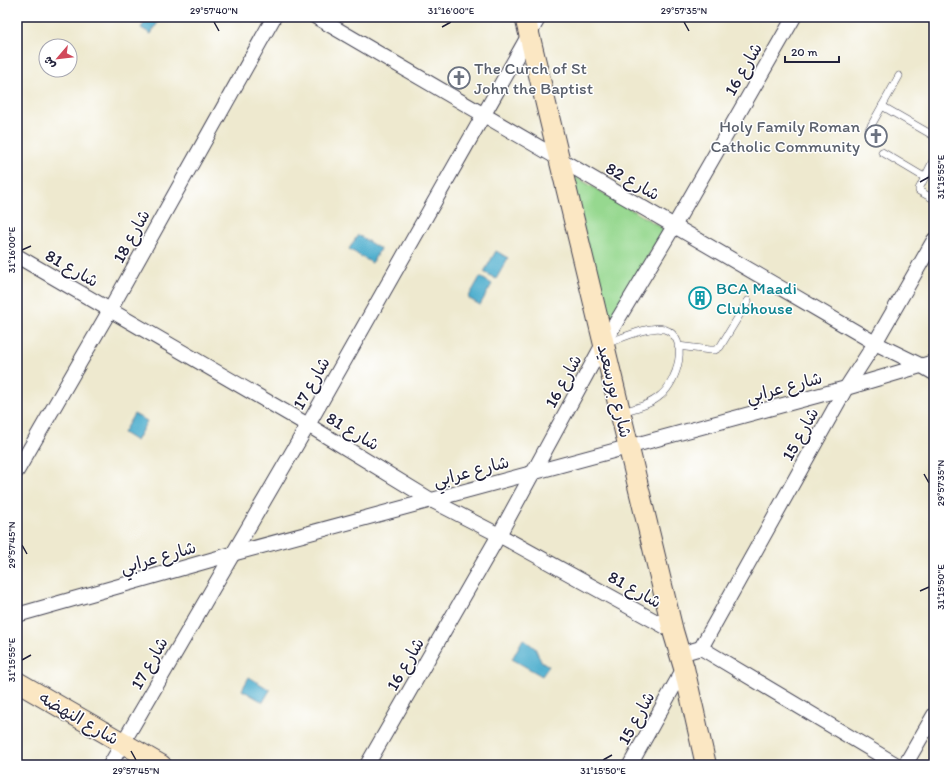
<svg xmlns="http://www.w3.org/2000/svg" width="951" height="782" font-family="Itim,'Playpen Sans Arabic',sans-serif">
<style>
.green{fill:#96d88f;stroke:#5c7d65}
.water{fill:#4fafce;stroke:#386884}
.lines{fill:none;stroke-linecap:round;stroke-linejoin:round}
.lane-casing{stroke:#414051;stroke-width:8}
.street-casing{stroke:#414051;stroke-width:16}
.secondary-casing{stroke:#414051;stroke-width:22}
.lane{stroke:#fff;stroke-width:7}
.street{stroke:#fff;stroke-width:14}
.secondary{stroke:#fbe7c3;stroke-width:20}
.ticks{fill:none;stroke:#22223b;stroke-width:1.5}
.labels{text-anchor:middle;stroke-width:3;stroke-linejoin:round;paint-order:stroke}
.worship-label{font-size:17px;fill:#5b616d;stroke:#fff;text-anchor:start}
.street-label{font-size:17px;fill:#22223b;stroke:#fff}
.culture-label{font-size:17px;fill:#0d838f;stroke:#fff;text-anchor:start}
.neatline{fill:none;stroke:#22223b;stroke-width:1.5}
.ticks-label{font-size:10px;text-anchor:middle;fill:#22223b}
</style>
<rect width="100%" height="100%" fill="#fff"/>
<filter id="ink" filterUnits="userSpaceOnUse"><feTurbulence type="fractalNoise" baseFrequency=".025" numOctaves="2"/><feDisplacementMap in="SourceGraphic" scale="8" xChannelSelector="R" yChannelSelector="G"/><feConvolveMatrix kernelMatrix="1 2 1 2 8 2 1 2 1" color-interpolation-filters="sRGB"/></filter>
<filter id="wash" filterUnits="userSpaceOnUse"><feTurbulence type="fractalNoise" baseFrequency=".012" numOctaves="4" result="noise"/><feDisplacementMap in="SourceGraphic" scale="16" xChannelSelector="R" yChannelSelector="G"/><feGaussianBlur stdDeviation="0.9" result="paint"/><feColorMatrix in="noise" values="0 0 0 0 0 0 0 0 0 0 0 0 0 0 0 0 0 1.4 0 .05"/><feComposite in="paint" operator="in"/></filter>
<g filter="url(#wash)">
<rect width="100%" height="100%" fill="#eee9cf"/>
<polygon class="green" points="571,174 664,229 606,327"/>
<g class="water">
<polygon points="148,17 161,17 151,34 141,28"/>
<polygon points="358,235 380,249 372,263 349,249"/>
<polygon points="496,251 508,258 496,279 484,272"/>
<polygon points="480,277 492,284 480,305 468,298"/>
<polygon points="134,414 147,421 136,441 123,433"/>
<polygon points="523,639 535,648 541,661 549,666 542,676 512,659"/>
<polygon points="249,677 270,690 263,702 242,690"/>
</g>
</g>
<g filter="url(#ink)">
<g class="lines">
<g class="lane-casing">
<g id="lane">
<polyline points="882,106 934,136"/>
<polyline points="868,131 899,76"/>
<polyline points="882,152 924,177"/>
<polyline points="934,159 919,189 919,191 934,199"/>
<path d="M605,344C620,339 649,325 664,329C691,338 677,382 661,395C650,405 636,408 622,412"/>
<polyline points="678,346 710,350 715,350 720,347 748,301"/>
</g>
</g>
<g class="street-casing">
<g id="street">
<polyline points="316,17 875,343 922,366 934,373"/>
<polyline points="17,256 308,425 431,500 499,535 673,631"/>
<polyline points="17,471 110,310 274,17"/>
<polyline points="17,615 232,554 846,388 934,362"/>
<polyline points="701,648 846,388 875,343 934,240"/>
<polyline points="680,654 701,648 897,765"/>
<polyline points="110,765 308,425 539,17"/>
<polyline points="367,765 499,535 603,344 674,226 794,17"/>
<polyline points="630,765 684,668"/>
<polyline points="905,765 934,715"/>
</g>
</g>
<g class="secondary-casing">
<g id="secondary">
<polyline points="525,17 673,631 684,668 706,765"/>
<polyline points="17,682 161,765"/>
</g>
</g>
<use href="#lane" class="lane"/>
<use href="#street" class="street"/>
<use href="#secondary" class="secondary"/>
</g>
</g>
<path class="ticks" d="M214,22L219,31M684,22L689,31M442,27L451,22M920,182L929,177M22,250L31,246M924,474L929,483M22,545L27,554M920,591L929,587M22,660L31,655M131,751L136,760M603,760L612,755"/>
<defs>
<g id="church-ring" transform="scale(1.15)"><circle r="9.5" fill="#fff" stroke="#6b7280" stroke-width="1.5"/><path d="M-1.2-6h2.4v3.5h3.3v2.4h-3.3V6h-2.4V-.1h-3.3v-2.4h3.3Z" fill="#6b7280"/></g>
<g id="building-ring" transform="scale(1.15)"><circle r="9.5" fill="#fff" stroke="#0f9aa8" stroke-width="1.5"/><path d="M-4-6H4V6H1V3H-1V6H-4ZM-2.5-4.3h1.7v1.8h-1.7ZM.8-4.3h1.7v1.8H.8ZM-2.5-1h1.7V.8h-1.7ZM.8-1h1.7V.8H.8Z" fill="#0f9aa8"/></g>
</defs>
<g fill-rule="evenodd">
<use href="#church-ring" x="459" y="78"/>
<use href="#church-ring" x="876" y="136"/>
<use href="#building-ring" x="700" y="298"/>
</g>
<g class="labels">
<g class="worship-label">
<text x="474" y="74">The Curch of St<tspan x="474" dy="20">John the Baptist</tspan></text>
<text x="860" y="132" text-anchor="end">Holy Family Roman<tspan x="860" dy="20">Catholic Community</tspan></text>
</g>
<g class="street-label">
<text transform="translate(743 69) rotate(-60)" y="6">شارع 16</text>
<text transform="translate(633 181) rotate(30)" y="6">شارع 82</text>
<text transform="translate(131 236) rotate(-61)" y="6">شارع 18</text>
<text transform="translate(72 268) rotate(30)" y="6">شارع 81</text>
<text transform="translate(563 381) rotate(-61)" y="6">شارع 16</text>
<text transform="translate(311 383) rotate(-60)" y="6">شارع 17</text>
<text transform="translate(784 387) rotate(-15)" y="6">شارع عرابي</text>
<text transform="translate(615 391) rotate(76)" y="6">شارع بورسعيد</text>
<text transform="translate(353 431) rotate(31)" y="6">شارع 81</text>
<text transform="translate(800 434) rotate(-61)" y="6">شارع 15</text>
<text transform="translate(471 471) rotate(-15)" y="6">شارع عرابي</text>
<text transform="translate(158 557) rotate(-16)" y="6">شارع عرابي</text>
<text transform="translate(635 589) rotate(29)" y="6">شارع 81</text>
<text transform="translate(149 663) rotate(-60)" y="6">شارع 17</text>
<text transform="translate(405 664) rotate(-60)" y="6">شارع 16</text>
<text transform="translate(79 718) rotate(30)" y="6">شارع النهضه</text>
<text transform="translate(636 718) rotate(-61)" y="6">شارع 15</text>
</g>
<g class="culture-label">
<text x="716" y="294">BCA Maadi<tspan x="716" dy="20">Clubhouse</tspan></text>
</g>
</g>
<rect width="951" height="782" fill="none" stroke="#fff" stroke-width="44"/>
<g transform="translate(58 58) rotate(242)"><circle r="19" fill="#ffffff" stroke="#a7a7b1"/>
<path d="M0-3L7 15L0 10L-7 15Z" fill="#d1495b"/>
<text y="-6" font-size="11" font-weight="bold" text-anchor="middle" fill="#22223b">ش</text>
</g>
<path d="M785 56v6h54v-6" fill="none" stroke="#22223b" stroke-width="2"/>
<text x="791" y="56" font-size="12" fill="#22223b" stroke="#ffffff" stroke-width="3" paint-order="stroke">20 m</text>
<rect x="22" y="22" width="907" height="738" class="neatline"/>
<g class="ticks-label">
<text x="214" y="14">29°57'40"N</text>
<text x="451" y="14">31°16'00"E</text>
<text x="684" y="14">29°57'35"N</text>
<text transform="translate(940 177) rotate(-90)" y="4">31°15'55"E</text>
<text transform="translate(11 250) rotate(-90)" y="4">31°16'00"E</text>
<text transform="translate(940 483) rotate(-90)" y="4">29°57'35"N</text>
<text transform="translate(11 545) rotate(-90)" y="4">29°57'45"N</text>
<text transform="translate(940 587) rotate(-90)" y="4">31°15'50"E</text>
<text transform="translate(11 660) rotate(-90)" y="4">31°15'55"E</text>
<text x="136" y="774">29°57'45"N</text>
<text x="603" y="774">31°15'50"E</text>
</g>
</svg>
